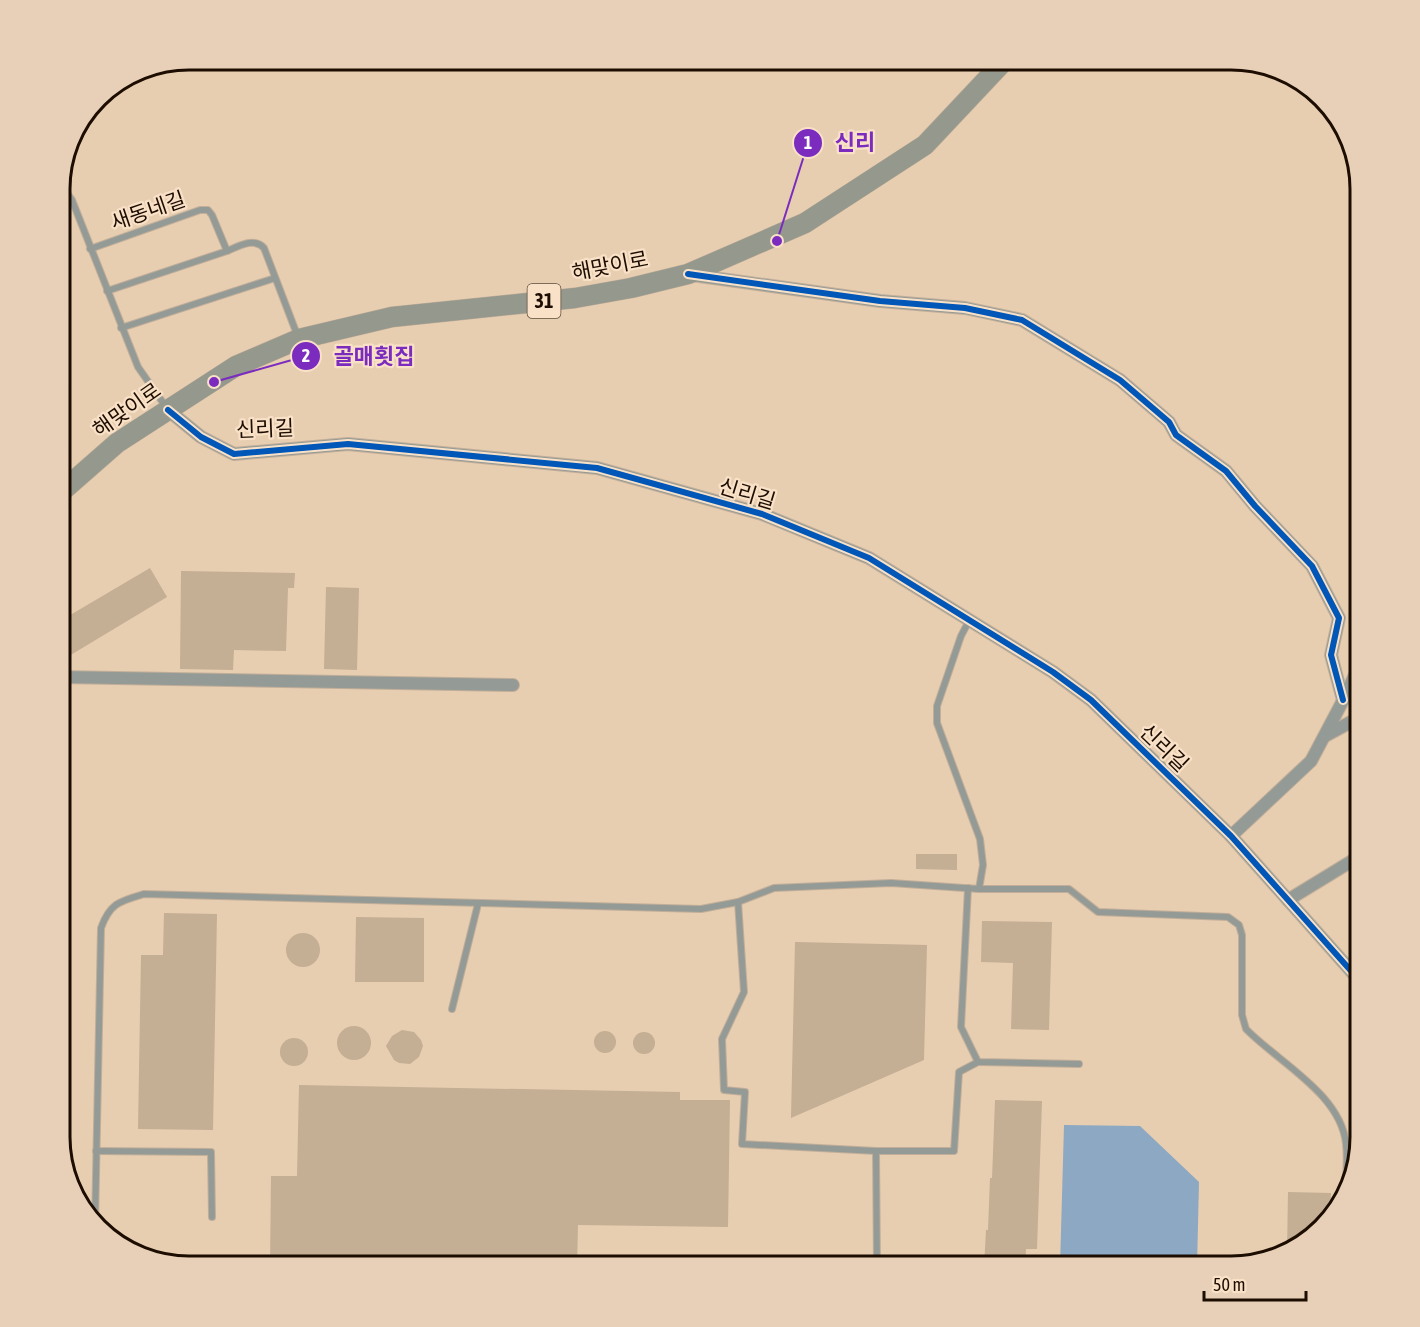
<svg xmlns="http://www.w3.org/2000/svg" width="1420" height="1327" font-family="'Asap Condensed','Noto Sans KR',sans-serif">
<style>
.water{fill:#8ca8c2}
.building{fill:#c4ae94}
.lines{fill:none;stroke-linecap:round;stroke-linejoin:round}
.lane-casing{stroke:#c2ae99;stroke-width:8}
.street-casing{stroke:#c2ae99;stroke-width:14}
.primary-casing{stroke:#c2ae99;stroke-width:21}
.lane{stroke:#949b96;stroke-width:6}
.street{stroke:#949b96;stroke-width:12}
.primary{stroke:#95988c;stroke-width:20}
.cycleway-casing{stroke:#f9e1c7;stroke-width:10}
.cycleway{stroke:#0057b8;stroke-width:6}
.labels{text-anchor:middle;stroke-width:4.5;stroke-linejoin:round;paint-order:stroke}
.shield{fill:#f9e1c7;stroke:#5f4d3c;stroke-width:1.5}
.shield-label{font-size:20px;font-weight:bold;fill:#1d0d00}
.street-label{font-size:21px;fill:#1d0d00;stroke:#f9e1c7}
.rim{fill:none;stroke:#1d0d00;stroke-width:3}
.leader{fill:none;stroke:#7b2cbf;stroke-width:2}
.callout-dot{fill:#7b2cbf;stroke:#f9e1c7;stroke-width:2}
.mark-label{font-size:18px;text-anchor:middle;font-weight:bold;fill:#fff}
.callout-label{font-size:22px;text-anchor:middle;font-weight:bold;fill:#7b2cbf;stroke:#f9e1c7;stroke-width:4.5;stroke-linejoin:round;paint-order:stroke}
</style>
<rect width="100%" height="100%" fill="#e7ceb1"/>
<polygon class="water" points="1064,1125 1140,1126 1199,1182 1197,1267 1060,1267"/>
<g class="building">
<polygon points="150,568 167,597 69,656 60,640 60,621"/>
<polygon points="181,571 295,573 294,588 288,588 286,651 234,650 233,670 180,669"/>
<polygon points="326,587 359,588 357,670 324,669"/>
<polygon points="916,854 957,854 957,870 916,869"/>
<polygon points="164,913 217,914 213,1130 138,1129 141,955 163,955"/>
<polygon points="356,917 424,918 424,982 355,982"/>
<polygon points="982,921 1052,922 1049,1030 1011,1029 1013,963 981,962"/>
<circle cx="303" cy="950" r="17"/>
<polygon points="795,942 927,945 924,1060 791,1118"/>
<circle cx="354" cy="1043" r="17"/>
<polygon points="402,1030 414,1032 421,1040 423,1046 419,1057 410,1064 399,1063 394,1060 386,1046 392,1036"/>
<circle cx="605" cy="1042" r="11"/>
<circle cx="644" cy="1043" r="11"/>
<circle cx="294" cy="1052" r="14"/>
<polygon points="299,1085 680,1092 680,1100 730,1100 728,1227 578,1225 577,1267 270,1267 271,1176 297,1176"/>
<polygon points="995,1100 1042,1101 1037,1249 1026,1249 1025,1267 984,1267 986,1230 988,1230 990,1178 992,1178"/>
<polygon points="1288,1192 1331,1193 1330,1217 1322,1229 1287,1253"/>
</g>
<g class="lines">
<g class="lane-casing">
<g id="lane">
<polyline points="60,184 72,200 138,367 166,407"/>
<path d="M90,249L200,210H208L212,215L227,251C239,246 254,237 264,248L298,337"/>
<polyline points="107,291 227,251"/>
<polyline points="121,328 275,278"/>
<polyline points="970,619 961,636 937,706 937,723 980,839 983,865 979,889"/>
<polyline points="968,888 961,1027 978,1062 1079,1064"/>
<polyline points="738,902 744,992 722,1039 724,1090 745,1092 742,1144 876,1151 954,1151 959,1072 978,1062"/>
<polyline points="452,1009 478,904"/>
<polyline points="96,1151 211,1152 212,1217"/>
<polyline points="876,1151 877,1267"/>
<path d="M95,1225L101,928C110,903 120,901 144,894L701,909L738,902L774,888L891,883L979,889H1069L1098,912L1228,917L1239,925L1242,935V1015L1246,1029C1278,1062 1341,1094 1346,1144C1348,1160 1346,1178 1345,1195"/>
</g>
</g>
<g class="street-casing">
<g id="street">
<polyline points="692,275 880,301 965,308 1022,320 1120,380 1169,422 1176,435 1226,471 1255,506 1312,566 1339,618 1331,655 1343,700"/>
<polyline points="168,410 201,437 234,454 348,444 597,468 762,514 869,558 1053,672 1091,700 1231,836 1360,981"/>
<polyline points="60,677 513,685"/>
<polyline points="1325,736 1360,717"/>
<polyline points="1231,836 1311,761 1347,693 1360,663"/>
<polyline points="1288,900 1360,856"/>
</g>
</g>
<g class="primary-casing">
<polyline id="primary" points="60,493 117,443 236,366 299,339 392,317 575,298 631,288 688,274 805,223 925,145 1005,60"/>
</g>
<use href="#lane" class="lane"/>
<use href="#street" class="street"/>
<use href="#primary" class="primary"/>
<g class="cycleway-casing">
<g id="cycleway">
<polyline points="688,274 880,301 965,308 1022,320 1120,380 1169,422 1176,435 1226,471 1255,506 1312,566 1339,618 1331,655 1343,700"/>
<polyline points="168,410 201,437 234,454 348,444 597,468 762,514 869,558 1053,672 1091,700 1231,836 1360,981"/>
</g>
</g>
<use href="#cycleway" class="cycleway"/>
</g>
<g class="labels">
<rect class="shield" x="527.5" y="284" width="33" height="34" rx="4.5"/>
<g class="shield-label">
<text x="544" y="308">31</text>
</g>
<g class="street-label">
<text transform="translate(148 211) rotate(-19)" y="7">새동네길</text>
<text transform="translate(610 266) rotate(-11)" y="7">해맞이로</text>
<text transform="translate(127 410) rotate(-35)" y="7">해맞이로</text>
<text transform="translate(265 429) rotate(-2)" y="7">신리길</text>
<text transform="translate(747 494) rotate(17)" y="7">신리길</text>
<text transform="translate(1164 748) rotate(44)" y="7">신리길</text>
</g>
</g>
<path d="M0 0H1420V1327H0ZM189 70H1231A119 119 0 0 1 1350 189V1137A119 119 0 0 1 1231 1256H189A119 119 0 0 1 70 1137V189A119 119 0 0 1 189 70Z" fill="#e7d0b7" fill-rule="evenodd"/>
<path class="rim" d="M189 70H1231A119 119 0 0 1 1350 189V1137A119 119 0 0 1 1231 1256H189A119 119 0 0 1 70 1137V189A119 119 0 0 1 189 70Z"/>
<path class="leader" d="M777 241L808 143M214 382L306 356"/>
<g class="callout-dot">
<circle cx="777" cy="241" r="6"/>
<circle cx="214" cy="382" r="6"/>
<circle cx="808" cy="143" r="15"/>
<circle cx="306" cy="356" r="15"/>
</g>
<g class="mark-label">
<text x="808" y="149">1</text>
<text x="306" y="362">2</text>
</g>
<g class="callout-label">
<text x="855" y="150">신리</text>
<text x="374" y="364">골매횟집</text>
</g>
<path d="M1204 1291v9h102v-9" fill="none" stroke="#1d0d00" stroke-width="3"/>
<text x="1213" y="1291" font-size="18" fill="#1d0d00" stroke="#f9e1c7" stroke-width="4.5" paint-order="stroke">50 m</text>
</svg>
